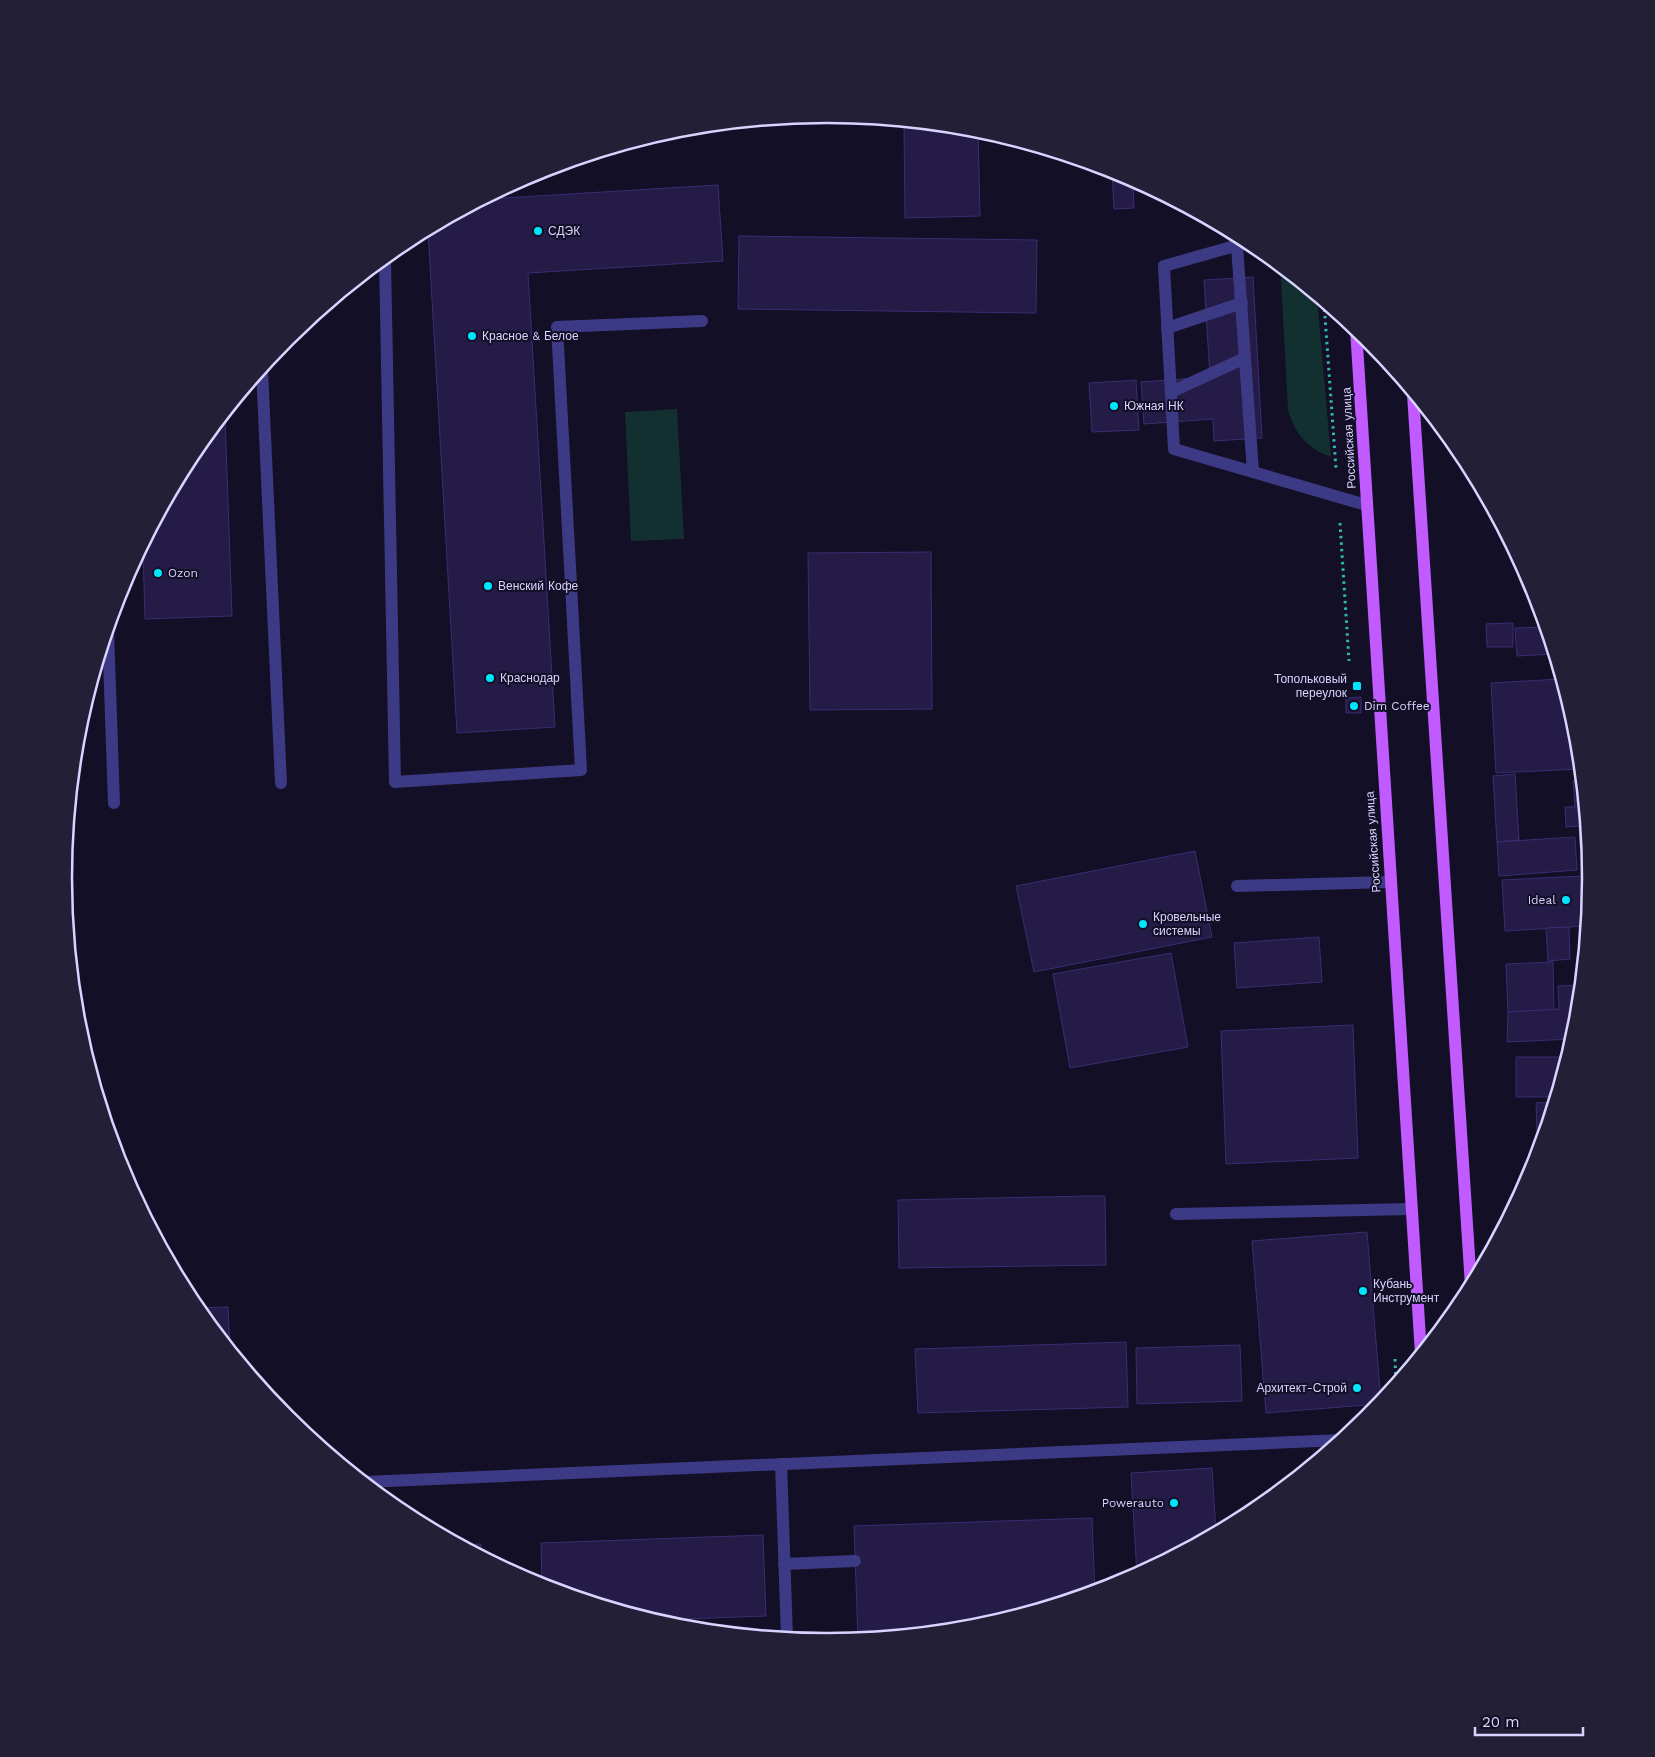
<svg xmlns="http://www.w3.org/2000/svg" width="1655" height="1757" font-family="'Work Sans',sans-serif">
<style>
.green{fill:#12302f}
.building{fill:#241b47;stroke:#3b2d73}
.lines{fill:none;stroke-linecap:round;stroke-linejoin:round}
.path{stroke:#2fb8b0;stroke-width:3;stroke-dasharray:2.5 4;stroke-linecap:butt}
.minor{stroke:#3d3a85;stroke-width:12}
.major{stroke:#c25bff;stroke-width:12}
.poi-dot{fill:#00e5ff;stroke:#130f26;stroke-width:2}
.labels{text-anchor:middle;stroke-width:4;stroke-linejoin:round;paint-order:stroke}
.poi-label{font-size:12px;fill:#d9d4ff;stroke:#130f26;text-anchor:start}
.street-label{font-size:12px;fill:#d9d4ff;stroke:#130f26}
.rim{fill:none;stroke:#d9d4ff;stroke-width:2.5}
</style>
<rect width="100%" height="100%" fill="#130f26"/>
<g class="green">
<path d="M1286,272L1317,297L1331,457C1307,448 1295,434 1288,410L1281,280Z"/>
<polygon points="677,409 684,539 631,541 625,412"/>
</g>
<g class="building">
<polygon points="904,122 978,130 980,216 905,218"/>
<polygon points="1112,171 1133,180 1134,208 1114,209"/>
<polygon points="718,185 723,261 528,273 555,727 457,733 428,230 487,199"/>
<polygon points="739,236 1037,240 1036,313 738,309"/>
<polygon points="1253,277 1262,438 1214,441 1213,419 1144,424 1141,382 1210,377 1204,280"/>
<polygon points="1136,380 1139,430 1092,432 1089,383"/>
<polygon points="225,415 232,616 145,619 143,548 193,454"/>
<polygon points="931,552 932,709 810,710 808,553"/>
<polygon points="1513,623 1513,647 1487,647 1486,624"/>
<polygon points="1545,627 1554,654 1517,656 1515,628"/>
<polygon points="1561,679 1577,730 1580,769 1496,773 1491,683"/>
<polygon points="1361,697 1361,713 1346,713 1346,698"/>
<polygon points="1515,774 1519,840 1497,842 1493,776"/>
<polygon points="1582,780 1588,848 1580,848 1579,826 1566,827 1565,807 1575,807 1573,781"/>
<polygon points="1575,837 1577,870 1499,876 1497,842"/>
<polygon points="1195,851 1212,937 1034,972 1016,886"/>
<polygon points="1583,876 1586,926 1505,931 1502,880"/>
<polygon points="1569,927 1570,959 1548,961 1546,928"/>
<polygon points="1319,937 1322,982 1237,988 1234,943"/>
<polygon points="1171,953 1188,1047 1070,1068 1053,974"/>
<polygon points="1553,962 1554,1010 1508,1012 1506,964"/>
<polygon points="1581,985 1577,1028 1573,1039 1507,1042 1508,1012 1559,1009 1558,986"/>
<polygon points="1353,1025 1358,1158 1226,1164 1221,1031"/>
<polygon points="1516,1057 1568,1057 1555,1097 1516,1097"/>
<polygon points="1554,1102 1538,1154 1536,1103"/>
<polygon points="1088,1196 1105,1196 1106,1265 899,1268 898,1200"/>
<polygon points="1367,1232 1381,1402 1379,1404 1266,1413 1252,1241"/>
<polygon points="228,1307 230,1349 197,1308"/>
<polygon points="1126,1342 1128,1407 918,1413 915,1349"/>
<polygon points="1240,1345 1242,1401 1137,1404 1136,1348"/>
<polygon points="1212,1468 1216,1533 1137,1575 1131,1473"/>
<polygon points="1092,1518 1095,1592 976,1628 858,1639 854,1526"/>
<polygon points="763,1535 766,1616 655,1620 542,1586 541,1543"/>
<polygon points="481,1544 481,1555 462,1545"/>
</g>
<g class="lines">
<g class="path">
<polyline points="1324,303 1336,469"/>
<polyline points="1340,523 1349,661"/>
<polyline points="1395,1359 1396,1384"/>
</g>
<g class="minor">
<polyline points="1249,242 1164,266 1174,449 1366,505"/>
<polyline points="1237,246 1253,472"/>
<polyline points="385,259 395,782 581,770 557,327 702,321"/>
<polyline points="1167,328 1242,303"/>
<polyline points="262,370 281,783"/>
<polyline points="1171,392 1245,358"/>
<polyline points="108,631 114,803"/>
<polyline points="1237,886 1390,882"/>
<polyline points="1176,1214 1411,1209"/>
<polyline points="781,1464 787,1638"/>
<polyline points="365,1482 1342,1440"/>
<polyline points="784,1564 855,1561"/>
</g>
<g class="major">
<polyline points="1356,329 1421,1354"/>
<polyline points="1413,394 1471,1286"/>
</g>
</g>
<g class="poi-dot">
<circle cx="538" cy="231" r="5"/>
<circle cx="472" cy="336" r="5"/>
<circle cx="1114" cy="406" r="5"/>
<circle cx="158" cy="573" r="5"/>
<circle cx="488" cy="586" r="5"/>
<circle cx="490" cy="678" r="5"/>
<rect x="1352" y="681" width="10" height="10" rx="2.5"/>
<circle cx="1354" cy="706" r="5"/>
<circle cx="1566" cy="900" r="5"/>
<circle cx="1143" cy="924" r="5"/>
<circle cx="1363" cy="1291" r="5"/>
<circle cx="1357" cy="1388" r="5"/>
<circle cx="1174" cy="1503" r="5"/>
</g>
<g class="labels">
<g class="poi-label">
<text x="548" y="235">СДЭК</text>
<text x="482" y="340">Красное &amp; Белое</text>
<text x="1124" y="410">Южная НК</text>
<text x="168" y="577">Ozon</text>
<text x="498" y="590">Венский Кофе</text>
<text x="500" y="682">Краснодар</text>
<text x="1347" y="683" text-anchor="end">Топольковый<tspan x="1347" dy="14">переулок</tspan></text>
<text x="1364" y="710">Dim Coffee</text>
<text x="1556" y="904" text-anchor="end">Ideal</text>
<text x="1153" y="921">Кровельные<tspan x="1153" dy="14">системы</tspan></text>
<text x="1373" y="1288">Кубань<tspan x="1373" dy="14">Инструмент</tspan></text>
<text x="1347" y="1392" text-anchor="end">Архитект-Строй</text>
<text x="1164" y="1507" text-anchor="end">Powerauto</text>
</g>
<g class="street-label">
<text transform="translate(1349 438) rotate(-93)" y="4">Российская улица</text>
<text transform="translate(1373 842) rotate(-94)" y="4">Российская улица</text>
</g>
</g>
<path d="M0 0H1655V1757H0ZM72 878a755 755 0 1 1 1510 0a755 755 0 1 1-1510 0Z" fill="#231f37" fill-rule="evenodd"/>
<path class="rim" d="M72 878a755 755 0 1 1 1510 0a755 755 0 1 1-1510 0Z"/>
<path d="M1475 1727v8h108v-8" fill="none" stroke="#d9d4ff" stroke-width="2.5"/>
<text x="1482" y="1727" font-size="15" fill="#d9d4ff" stroke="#130f26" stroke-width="4" paint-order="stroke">20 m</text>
</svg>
